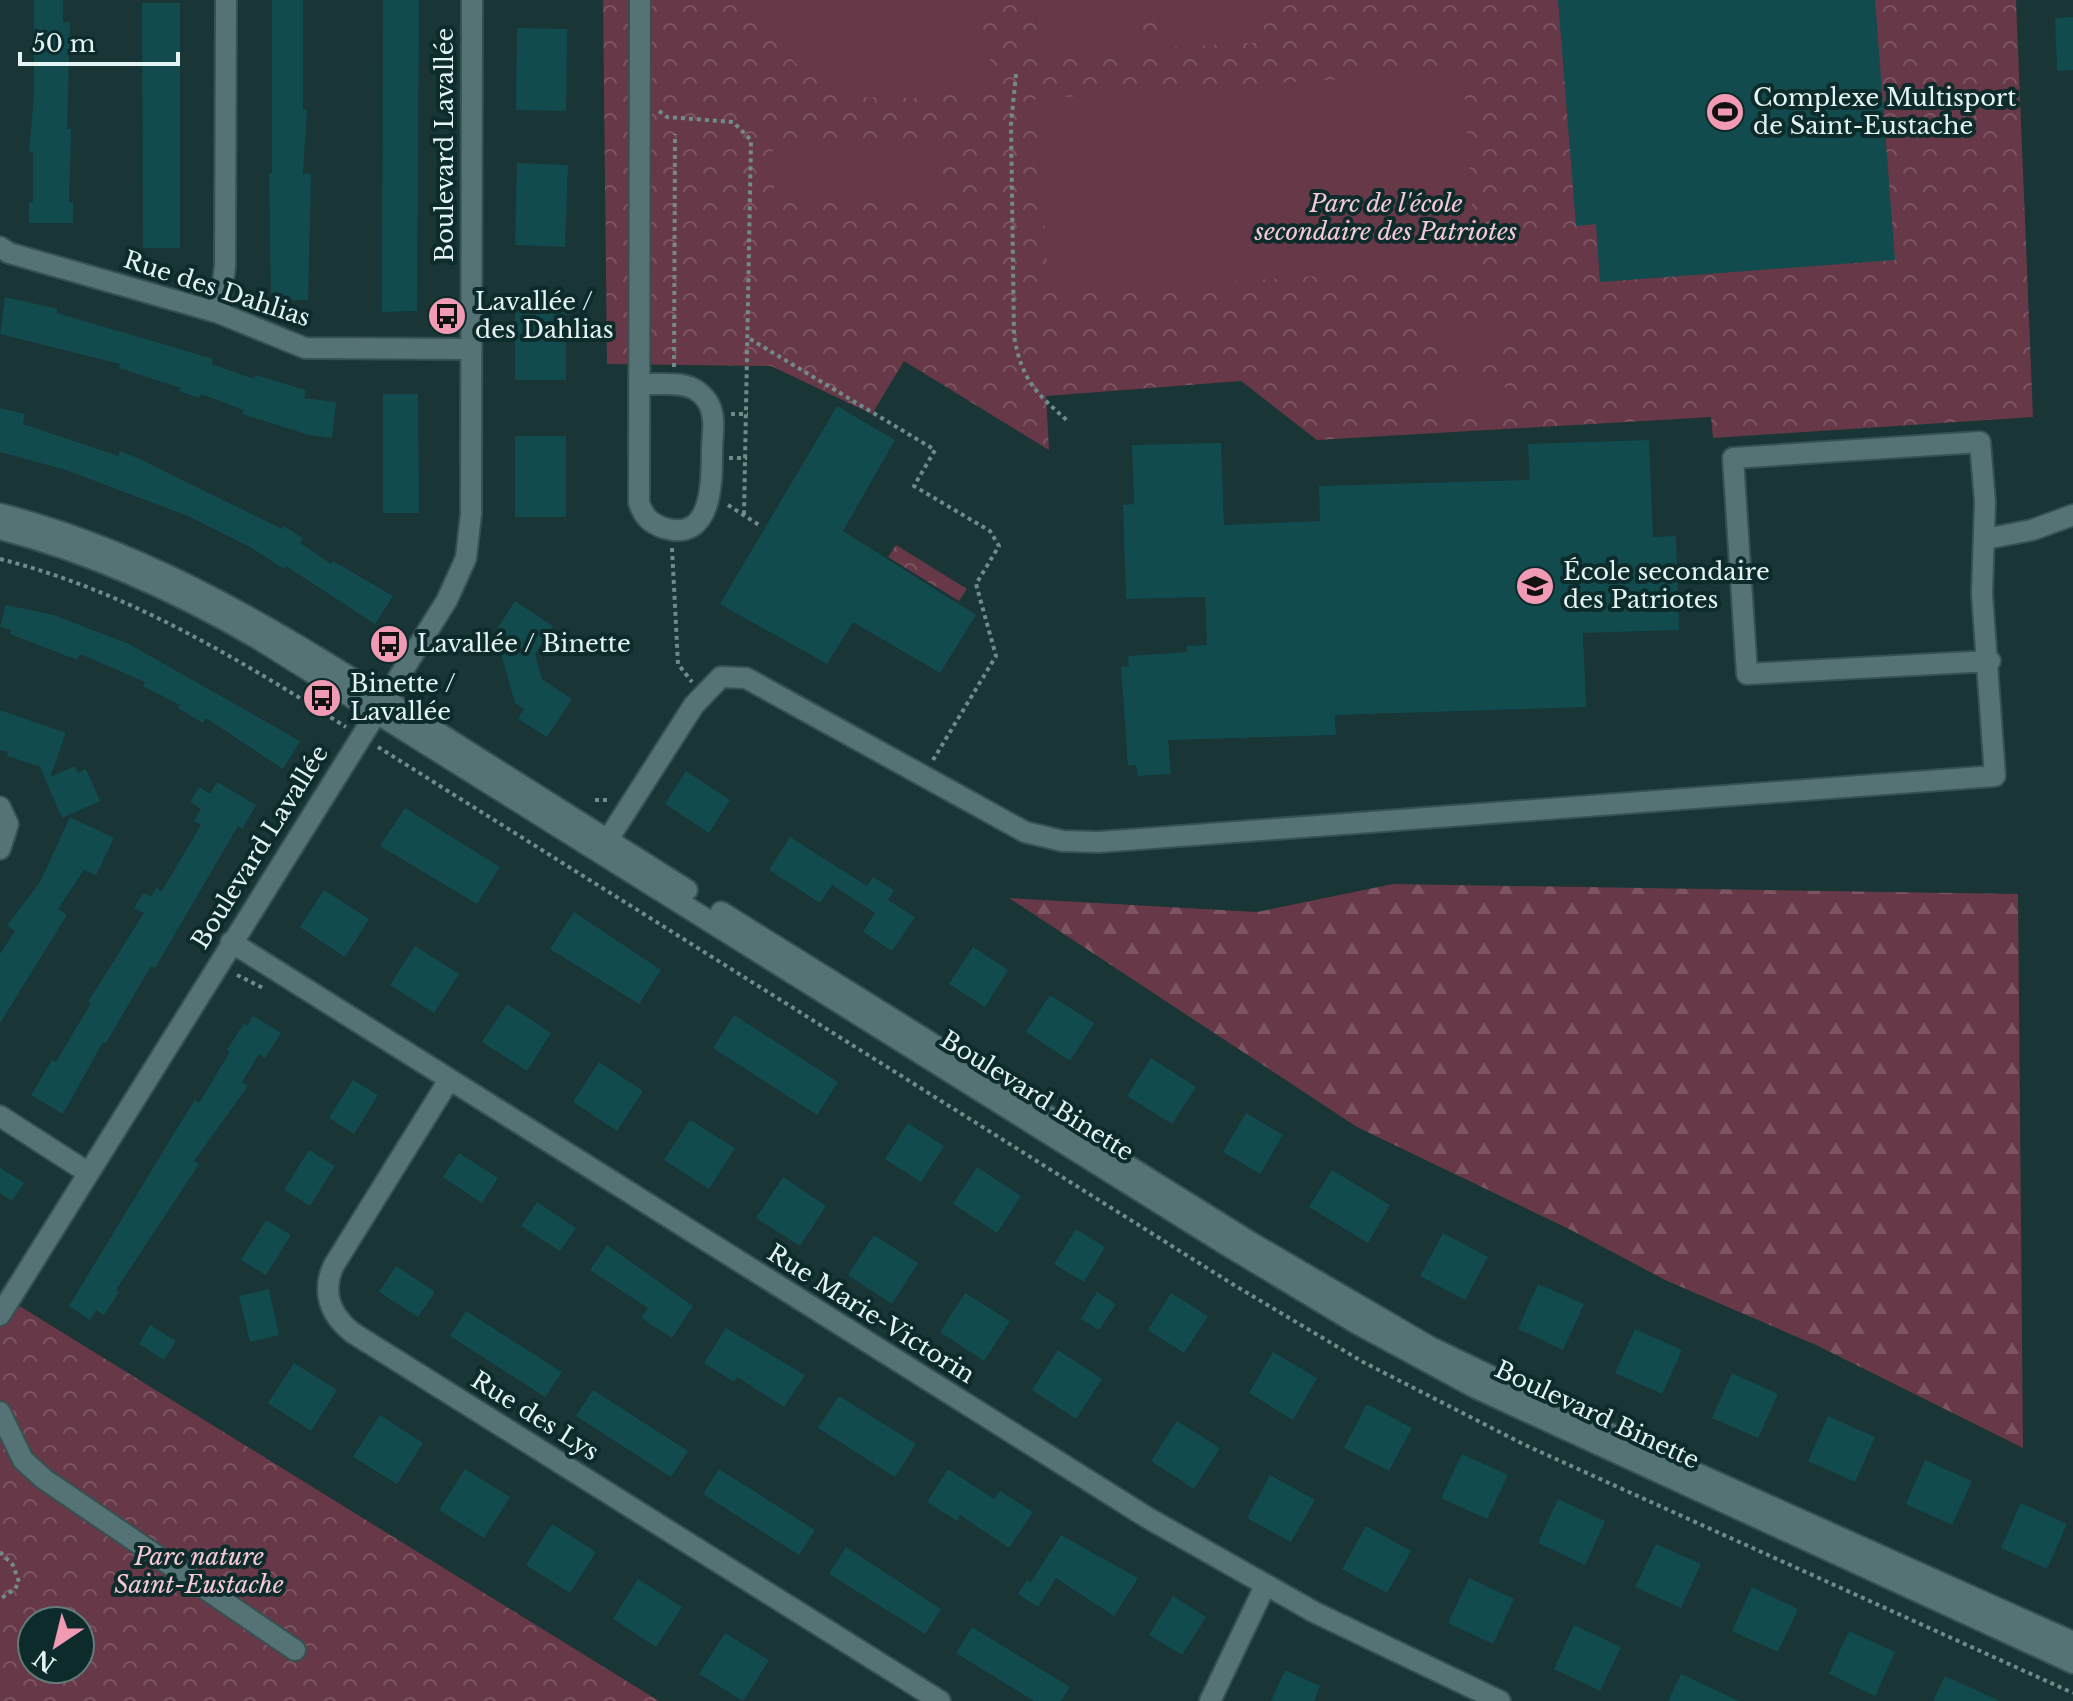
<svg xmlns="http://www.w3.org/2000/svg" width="2073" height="1701" font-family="'Libre Baskerville',serif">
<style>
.forest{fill:url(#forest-firs)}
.park{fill:url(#park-crowns);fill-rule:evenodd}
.pitch{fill:#673847}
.building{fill:#114b4d}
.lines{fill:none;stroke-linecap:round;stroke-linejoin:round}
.minor-casing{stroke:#375051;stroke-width:24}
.path{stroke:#738a8b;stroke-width:4;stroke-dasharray:4 4;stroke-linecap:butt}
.minor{stroke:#557374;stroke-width:20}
.labels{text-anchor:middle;stroke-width:8;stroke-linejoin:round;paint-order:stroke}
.poi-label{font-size:24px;fill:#e4f4f5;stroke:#0e2b2c;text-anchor:start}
.street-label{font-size:24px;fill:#e4f4f5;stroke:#0e2b2c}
.park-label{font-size:24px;font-style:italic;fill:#f5cad6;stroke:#0e2b2c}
</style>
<defs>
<pattern id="forest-firs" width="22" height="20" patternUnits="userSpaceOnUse" patternTransform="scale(2)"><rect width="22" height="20" fill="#673847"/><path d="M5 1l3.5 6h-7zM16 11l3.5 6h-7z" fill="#7d5562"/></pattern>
<pattern id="park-crowns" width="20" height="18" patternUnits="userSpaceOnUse" patternTransform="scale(2)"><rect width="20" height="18" fill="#673847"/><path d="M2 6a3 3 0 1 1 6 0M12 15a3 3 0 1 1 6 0" fill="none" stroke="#7d5562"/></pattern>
</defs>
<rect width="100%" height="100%" fill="#193536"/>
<polygon class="forest" points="1393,884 2018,894 2023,1448 1816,1345 1665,1280 1571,1230 1357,1127 1009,898 1257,912"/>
<g class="park">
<polygon points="603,0 2016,0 2033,417 1713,438 1711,417 1317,440 1241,381 1046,396 1049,450 904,361 872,414 771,366 607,364"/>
<polygon points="896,545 967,589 959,601 888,557"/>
<path d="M0,1294L659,1701H0ZM32,1621H80V1669H32Z"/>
</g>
<g class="pitch">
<polygon points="746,0 976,0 996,86 915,98 854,97 797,65 762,26"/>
<polygon points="1035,0 1138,0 1141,49 1038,55"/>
<polygon points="1159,0 1262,0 1265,42 1161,48"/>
<polygon points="1463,71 1476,266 1049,293 1035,99"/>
<polygon points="937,142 938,195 774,198 773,144"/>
<polygon points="1501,322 1503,356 1440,361 1438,327"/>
<polygon points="1504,376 1507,410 1443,414 1441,381"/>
</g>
<g class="building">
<polygon points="34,0 63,0 63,22 70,22 67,129 71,129 69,202 73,202 73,223 29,223 29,202 33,202 33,152 29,152 34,96"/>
<polygon points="272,0 303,0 303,110 307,110 303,174 311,174 308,300 271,300 269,173 272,174"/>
<polygon points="383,0 419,0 417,311 382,312"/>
<polygon points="1558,0 1875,0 1895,260 1600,282 1596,224 1576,226"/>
<polygon points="142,3 180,3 180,248 143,248"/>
<polygon points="2073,17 2073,70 2057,71 2055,18"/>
<polygon points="517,28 567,29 566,111 516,110"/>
<polygon points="517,163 568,165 565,247 515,245"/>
<polygon points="5,297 58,309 57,313 200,355 213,359 212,364 254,379 255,375 306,390 304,398 336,402 332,438 309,435 242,414 244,410 201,394 199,398 179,391 181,388 119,368 120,364 0,334"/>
<rect x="515" y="300" width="51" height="80"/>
<polygon points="383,394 418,394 419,513 383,513"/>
<polygon points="837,406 895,440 843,531 976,615 940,673 853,622 827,664 720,604"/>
<polygon points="0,408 25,414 23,424 118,456 120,451 140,459 282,529 284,526 303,538 300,543 331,564 333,561 393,596 375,624 286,566 284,569 250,547 188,516 66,470 0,452"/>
<rect x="515" y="436" width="51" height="81"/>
<polygon points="1649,440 1653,537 1676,536 1679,630 1583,633 1586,707 1335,715 1336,735 1168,740 1171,774 1138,776 1136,765 1128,766 1121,667 1129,666 1128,656 1187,652 1187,646 1207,645 1205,597 1126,599 1123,505 1134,504 1132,445 1221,443 1224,525 1320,521 1319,486 1530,480 1528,444"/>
<polygon points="515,601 553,626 535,654 542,679 572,699 547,737 518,719 524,709 515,703 499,647 507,635 497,629"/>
<polygon points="6,605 54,615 129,644 300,741 283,769 206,718 203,723 178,708 180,705 143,686 145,682 80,654 77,660 10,634 11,630 0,627"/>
<polygon points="0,710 66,733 50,777 75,766 78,773 86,769 100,801 62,818 40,767 7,756 8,752 0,750"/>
<polygon points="686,771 730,800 709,833 665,804"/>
<polygon points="217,782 256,805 242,829 238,826 155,968 151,966 106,1043 103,1042 63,1114 31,1095 52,1060 56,1062 91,1003 88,1002 144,913 134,908 143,893 151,897 156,888 162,891 201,825 194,821 201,809 190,802 199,787 210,794"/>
<polygon points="405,808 500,867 477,904 380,846"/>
<polygon points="70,817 114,838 96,875 84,870 58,909 67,915 0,1023 0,954 15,931 7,926 40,882"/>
<polygon points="790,837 867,886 873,877 894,890 888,900 915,917 892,951 863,932 875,913 832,885 820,903 769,870"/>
<polygon points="324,890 369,919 345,957 300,927"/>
<polygon points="574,912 661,970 639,1004 550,949"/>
<polygon points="415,946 459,974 434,1013 390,985"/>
<polygon points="973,947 1008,970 985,1007 949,984"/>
<polygon points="1050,995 1094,1023 1070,1061 1026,1032"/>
<polygon points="507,1004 551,1033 527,1071 482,1042"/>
<polygon points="734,1015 838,1082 817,1115 713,1048"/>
<polygon points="253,1016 281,1033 265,1058 259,1054 242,1082 248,1086 194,1161 199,1164 116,1290 119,1292 104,1315 96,1310 90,1320 69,1306 173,1135 195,1100 199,1103 230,1052 227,1050 244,1023 247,1026"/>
<polygon points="1151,1058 1196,1087 1172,1124 1127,1096"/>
<polygon points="599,1062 643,1091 617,1131 573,1102"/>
<polygon points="353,1080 378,1095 354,1134 329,1118"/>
<polygon points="1246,1113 1283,1135 1260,1174 1223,1152"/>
<polygon points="690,1120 735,1148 709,1189 664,1160"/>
<polygon points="908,1123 944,1146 921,1182 885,1159"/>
<polygon points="309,1150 335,1166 310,1206 284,1190"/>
<polygon points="459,1153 498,1178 482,1203 443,1177"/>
<polygon points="977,1167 1021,1196 997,1233 953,1204"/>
<polygon points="0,1168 24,1183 12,1201 0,1193"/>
<polygon points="1332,1170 1390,1205 1368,1243 1309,1207"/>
<polygon points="783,1177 826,1206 800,1246 756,1218"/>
<polygon points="537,1202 576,1228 560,1251 521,1226"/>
<polygon points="266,1220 291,1235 266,1275 241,1260"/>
<polygon points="1076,1229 1105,1247 1084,1282 1054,1264"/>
<polygon points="1443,1233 1488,1257 1465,1300 1420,1276"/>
<polygon points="874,1235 918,1263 892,1304 848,1275"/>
<polygon points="607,1245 693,1306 672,1338 641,1318 648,1308 590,1270"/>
<polygon points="396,1266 435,1292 418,1317 379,1292"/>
<polygon points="1538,1284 1584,1304 1563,1350 1518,1329"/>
<polygon points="269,1289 279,1335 250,1342 239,1296"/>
<polygon points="1097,1292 1116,1304 1099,1330 1081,1319"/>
<polygon points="965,1293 1010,1321 984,1361 940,1332"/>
<polygon points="1171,1293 1208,1316 1184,1353 1148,1330"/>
<polygon points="466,1311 562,1372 545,1397 450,1336"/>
<polygon points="150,1325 176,1341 164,1360 139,1344"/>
<polygon points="726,1328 805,1375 784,1407 737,1377 734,1382 704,1363"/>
<polygon points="1635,1329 1682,1350 1662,1394 1615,1373"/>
<polygon points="1058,1350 1102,1379 1076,1419 1032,1390"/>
<polygon points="1273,1352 1317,1378 1293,1420 1249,1393"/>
<polygon points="294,1363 337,1390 311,1431 268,1403"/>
<polygon points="1732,1373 1778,1394 1758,1438 1712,1418"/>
<polygon points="593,1390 688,1451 671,1477 576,1416"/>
<polygon points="839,1396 916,1444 895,1477 818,1428"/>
<polygon points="1367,1404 1412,1428 1389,1471 1344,1448"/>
<polygon points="380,1415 423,1443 397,1484 353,1457"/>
<polygon points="1828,1416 1875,1437 1855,1482 1808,1461"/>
<polygon points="1177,1421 1220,1448 1194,1489 1151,1461"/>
<polygon points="1462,1454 1508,1475 1487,1519 1441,1498"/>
<polygon points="1925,1460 1972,1481 1952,1525 1906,1504"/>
<polygon points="465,1469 510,1497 484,1538 439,1510"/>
<polygon points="719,1469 815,1530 799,1555 703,1494"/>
<polygon points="948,1469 994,1499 1000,1491 1033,1512 1009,1548 960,1515 957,1521 927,1502"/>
<polygon points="1270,1475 1315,1500 1291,1542 1247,1518"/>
<polygon points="1558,1499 1605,1521 1585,1565 1538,1543"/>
<polygon points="2021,1503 2067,1524 2047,1569 2001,1548"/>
<polygon points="552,1524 596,1552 570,1593 526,1565"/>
<polygon points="1366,1526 1411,1551 1387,1593 1342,1569"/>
<polygon points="1061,1535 1138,1578 1114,1616 1056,1578 1038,1607 1018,1594 1027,1580 1031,1582"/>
<polygon points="1656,1544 1701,1564 1681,1608 1635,1587"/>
<polygon points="846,1547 941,1609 925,1634 829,1574"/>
<polygon points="1469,1578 1514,1599 1493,1644 1448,1623"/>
<polygon points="638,1579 682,1607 656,1647 613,1619"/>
<polygon points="1752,1587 1798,1609 1778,1652 1732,1631"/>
<polygon points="1173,1596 1206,1617 1182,1655 1149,1635"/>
<polygon points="1574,1625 1621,1647 1600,1691 1554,1669"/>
<polygon points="972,1627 1070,1687 1061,1701 1034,1701 956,1653"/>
<polygon points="1849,1631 1895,1652 1875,1696 1829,1674"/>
<polygon points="725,1633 769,1660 743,1701 699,1674"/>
<polygon points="1285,1670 1320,1686 1314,1701 1271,1701"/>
<polygon points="1681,1674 1739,1701 1668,1701"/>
<polygon points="1945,1676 2000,1701 1933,1701"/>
</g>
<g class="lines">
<g class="minor-casing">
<g id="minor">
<polyline points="0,247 9,253 219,313 305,348 471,349"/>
<polyline points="219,313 225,266 226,0"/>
<path d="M639,384C655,385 679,381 694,389C703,394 710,403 712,413C715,424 712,439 712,450C712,480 713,543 664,528C650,523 644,517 639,503L640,0"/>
<path d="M0,514C155,553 287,637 421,722C510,778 599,834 687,890"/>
<path d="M0,529C92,553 176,591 257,638L1225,1244L1356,1323L1474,1387L2073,1663"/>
<polyline points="1985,539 2032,530 2073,515"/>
<polyline points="0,807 8,824 0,849"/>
<polyline points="600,852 694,705 721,677 746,678 1025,832 1063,841 1099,842 1995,776 1982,594 1985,502 1980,442 1733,458 1747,674 1990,661"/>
<polyline points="721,912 1250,1242 1430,1347 1640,1448 2073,1642"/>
<polyline points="231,942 1148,1518 1314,1612 1500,1701"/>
<path d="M449,1080L334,1265C321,1292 330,1315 353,1333L940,1701"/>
<polyline points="0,1116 87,1172"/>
<polyline points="0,1315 447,600 466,558 471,514 472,0"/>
<polyline points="0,1412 23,1460 44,1479 295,1650"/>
<polyline points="1210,1701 1265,1586"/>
</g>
</g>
<g class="path">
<path d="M1016,74L1011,124L1014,336C1022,381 1036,393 1069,422"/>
<polyline points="659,111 667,117 733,122 751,140 744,515"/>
<polyline points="750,339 935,450 914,486 990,531 999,546 976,584 996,656 933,760"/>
<polyline points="674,367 675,134"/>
<polyline points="731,414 748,414"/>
<polyline points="729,458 747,458"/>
<polyline points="728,505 759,525"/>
<polyline points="672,548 678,664 692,682"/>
<path d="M0,559C127,591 237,658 346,727"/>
<polyline points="378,747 1234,1285 1363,1362 1525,1445 2073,1693"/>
<polyline points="595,800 608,800"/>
<polyline points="237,975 265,989"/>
<polyline points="0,1552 13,1565 19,1582 15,1589 0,1599"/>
</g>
<use href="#minor" class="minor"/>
</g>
<defs>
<g id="stadium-disc" transform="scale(2)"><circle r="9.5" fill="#f19ab4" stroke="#0e2b2c"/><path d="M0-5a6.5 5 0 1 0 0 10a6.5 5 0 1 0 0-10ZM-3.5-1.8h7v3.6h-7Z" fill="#111"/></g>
<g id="bus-disc" transform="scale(2)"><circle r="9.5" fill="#f19ab4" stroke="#0e2b2c"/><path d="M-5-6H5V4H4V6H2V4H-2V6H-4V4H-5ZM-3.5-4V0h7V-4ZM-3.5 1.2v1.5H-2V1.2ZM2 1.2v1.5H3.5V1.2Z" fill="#111"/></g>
<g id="school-disc" transform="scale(2)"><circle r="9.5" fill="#f19ab4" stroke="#0e2b2c"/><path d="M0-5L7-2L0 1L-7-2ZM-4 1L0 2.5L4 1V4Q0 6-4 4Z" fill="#111"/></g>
</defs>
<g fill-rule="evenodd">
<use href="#stadium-disc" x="1725" y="112"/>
<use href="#bus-disc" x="447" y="316"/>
<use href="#school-disc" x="1535" y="586"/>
<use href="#bus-disc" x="389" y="644"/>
<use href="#bus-disc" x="322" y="698"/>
</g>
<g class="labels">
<g class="poi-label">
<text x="1753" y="106">Complexe Multisport<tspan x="1753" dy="28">de Saint-Eustache</tspan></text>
<text x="475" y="310">Lavallée /<tspan x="475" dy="28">des Dahlias</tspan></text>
<text x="1563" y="580">École secondaire<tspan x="1563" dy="28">des Patriotes</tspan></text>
<text x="417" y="652">Lavallée / Binette</text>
<text x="350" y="692">Binette /<tspan x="350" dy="28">Lavallée</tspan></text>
</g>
<g class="street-label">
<text transform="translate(445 145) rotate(-90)" y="8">Boulevard Lavallée</text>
<text transform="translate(217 289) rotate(18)" y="8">Rue des Dahlias</text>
<text transform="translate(260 847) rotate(-58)" y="8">Boulevard Lavallée</text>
<text transform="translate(1037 1096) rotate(32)" y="8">Boulevard Binette</text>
<text transform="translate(871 1314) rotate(32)" y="8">Rue Marie-Victorin</text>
<text transform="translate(1597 1415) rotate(25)" y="8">Boulevard Binette</text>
<text transform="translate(535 1416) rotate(32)" y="8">Rue des Lys</text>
</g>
<g class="park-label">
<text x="1386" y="212">Parc de l'école<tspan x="1386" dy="28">secondaire des Patriotes</tspan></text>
<text x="199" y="1565">Parc nature<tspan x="199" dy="28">Saint-Eustache</tspan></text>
</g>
</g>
<g transform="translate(56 1645) rotate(215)"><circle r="38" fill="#0e2b2c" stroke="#647b7c" stroke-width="2"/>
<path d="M0-6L14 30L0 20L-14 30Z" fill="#f19ab4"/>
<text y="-12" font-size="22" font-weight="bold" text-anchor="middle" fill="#e4f4f5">N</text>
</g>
<path d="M20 52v12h158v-12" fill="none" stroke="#e4f4f5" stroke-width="4"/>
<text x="32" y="52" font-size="24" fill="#e4f4f5" stroke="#0e2b2c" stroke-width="6" paint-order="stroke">50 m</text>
</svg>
